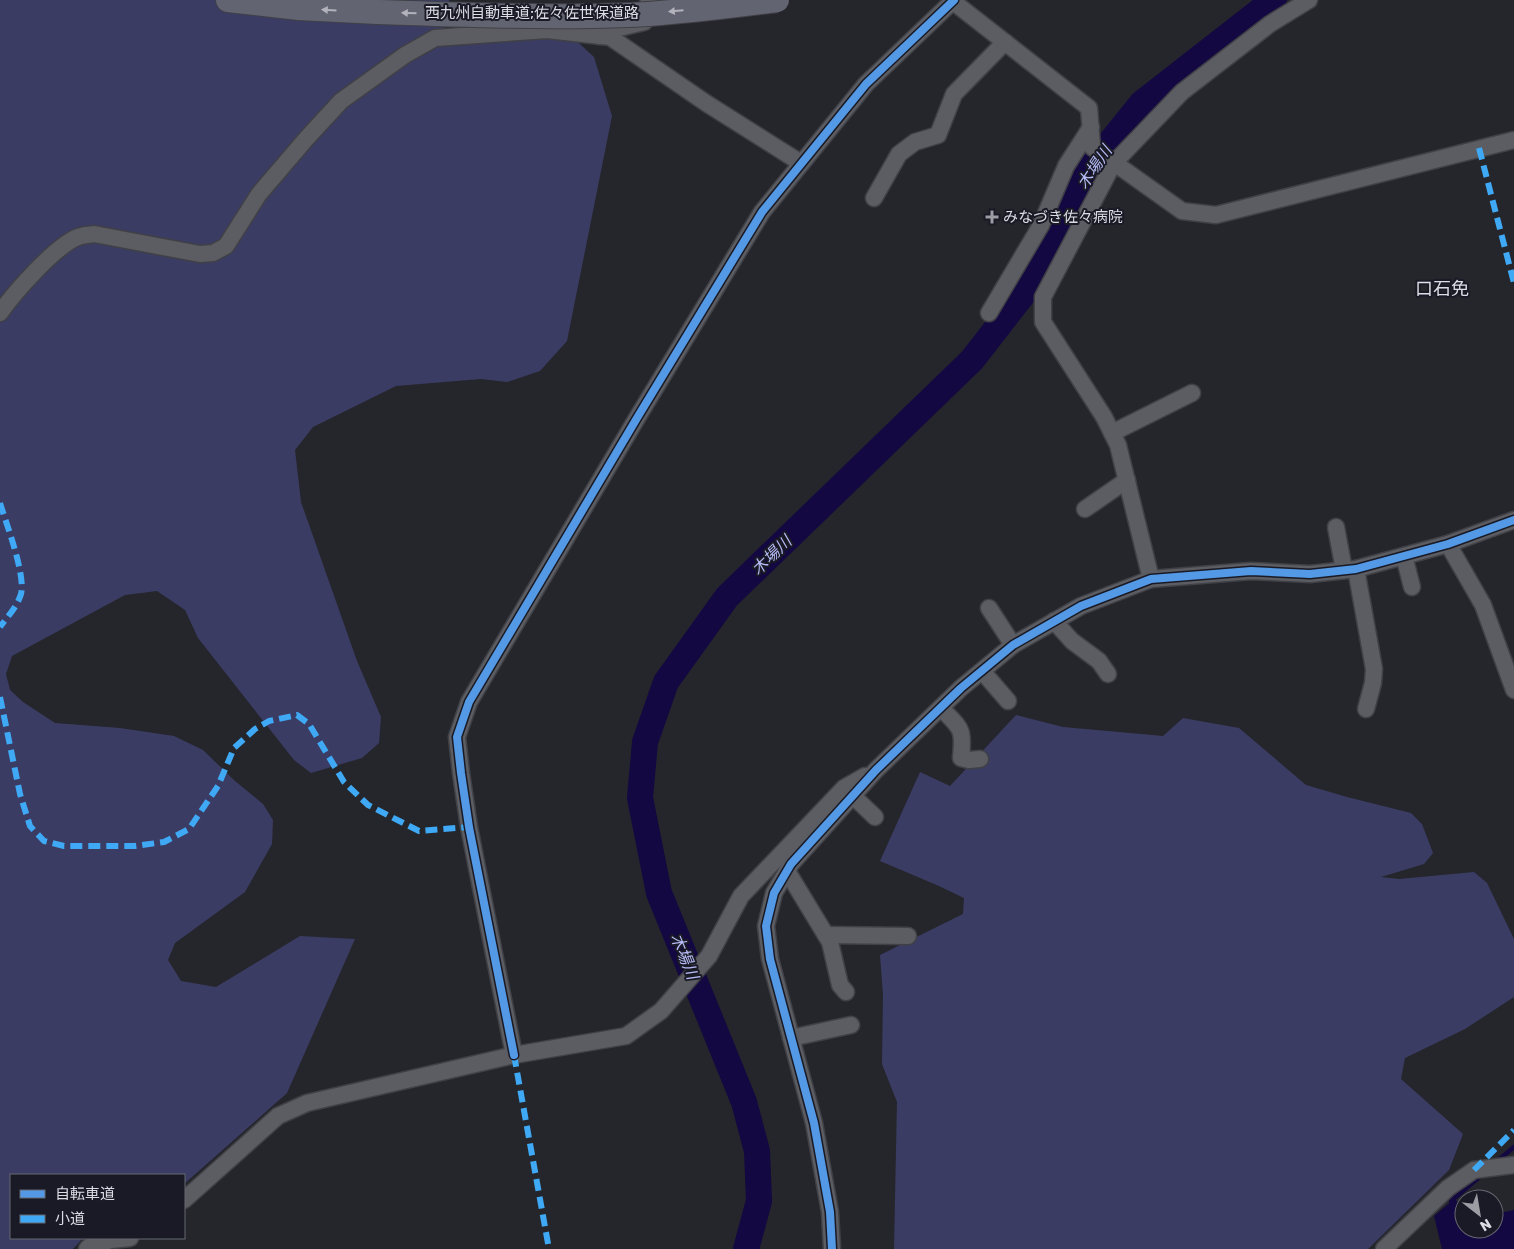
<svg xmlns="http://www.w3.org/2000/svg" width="1514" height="1249" font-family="Rubik,'Noto Sans JP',sans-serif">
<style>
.green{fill:#3b3c64}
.water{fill:#130841}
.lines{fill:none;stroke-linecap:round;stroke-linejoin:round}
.stream{stroke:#130841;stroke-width:4.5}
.river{stroke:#130841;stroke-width:26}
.minor-casing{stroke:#404146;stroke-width:19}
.highway-casing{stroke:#404146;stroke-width:26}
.minor{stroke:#5c5d62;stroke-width:16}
.highway{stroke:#636471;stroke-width:24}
.highway-bridge-casing{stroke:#404146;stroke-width:26;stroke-linecap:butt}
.highway-bridge{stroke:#636471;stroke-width:24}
.quiet{stroke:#3fa9f5;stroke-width:6;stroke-dasharray:12 6;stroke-linecap:butt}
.cycleway-casing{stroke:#191a25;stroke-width:11}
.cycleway{stroke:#5399e6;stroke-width:8}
.oneway{fill:#b1b2bc}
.poi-dot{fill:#9b9ca4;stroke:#191a25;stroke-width:2}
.labels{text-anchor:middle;stroke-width:4;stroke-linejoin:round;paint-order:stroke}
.street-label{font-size:15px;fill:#dbdce4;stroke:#191a25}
.poi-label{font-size:15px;fill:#dbdce4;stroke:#191a25;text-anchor:start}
.water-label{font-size:16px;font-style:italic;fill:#b6bbf5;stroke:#191a25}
.quarter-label{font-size:18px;fill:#dbdce4;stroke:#191a25}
</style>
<rect width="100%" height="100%" fill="#25262c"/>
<g class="green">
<polygon points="0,0 449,0 444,39 570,35 594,57 612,116 567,341 540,371 507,382 481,379 396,386 313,427 295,450 301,502 357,661 381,717 379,743 362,758 311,773 294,760 198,638 185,610 157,591 125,595 12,656 6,674 10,690 23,702 55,723 120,728 174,736 203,750 235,781 263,804 273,820 272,844 245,892 175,943 168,960 181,981 216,987 300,936 355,939 287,1093 184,1184 184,1175 11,1175 11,1238 83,1238 73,1249 0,1249"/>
<polygon points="1016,715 1063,727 1163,736 1183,718 1239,728 1306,785 1347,797 1411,813 1422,824 1433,853 1424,864 1381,877 1399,879 1474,872 1487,883 1514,939 1514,997 1465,1029 1405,1058 1401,1079 1463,1134 1449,1170 1368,1249 894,1249 897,1102 882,1064 883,995 880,955 963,914 964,898 939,886 880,861 920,772 950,786"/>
</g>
<polygon class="water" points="1454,1199 1464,1206 1464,1229 1494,1229 1494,1214 1514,1210 1514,1249 1442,1249 1434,1216"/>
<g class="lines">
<g class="stream">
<polyline points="1496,1162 1514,1147"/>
<polyline points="1451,1201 1483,1174"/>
</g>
<polyline class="river" points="746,1249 759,1201 757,1151 744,1102 659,893 640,798 645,742 666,682 727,597 972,360 1028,288 1088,170 1142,103 1274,0"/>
<g class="minor-casing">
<g id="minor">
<polyline points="951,0 1089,108 1092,147 1182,211 1216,215 1514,140"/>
<polyline points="599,36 619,28 644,22 649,0"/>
<polyline points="874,198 899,154 915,142 938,135 954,94 1005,42"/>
<path d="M0,313C14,293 55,246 78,237C83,235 89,235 94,234L200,254L213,253L226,246L259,194L306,139L341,101L405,55L435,38L547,30L610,37L706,103L801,163"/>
<polyline points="989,313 1041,225 1066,166 1091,127"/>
<polyline points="1112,433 1192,393"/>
<polyline points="1085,509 1127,480"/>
<polyline points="1336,527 1344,570"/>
<polyline points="1448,544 1483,605 1514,690"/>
<polyline points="1404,556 1412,587"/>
<polyline points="1356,569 1374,669 1373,683 1366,709"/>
<polyline points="1151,579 1118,445 1104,417 1043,322 1043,297 1113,164 1182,92 1270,24 1309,0"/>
<polyline points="989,608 1013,645"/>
<polyline points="1054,621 1072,641 1099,661 1108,674"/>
<polyline points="982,671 1008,701"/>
<path d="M941,708C961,729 964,727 961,758L969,760L980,759"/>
<polyline points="853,796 875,817"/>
<polyline points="787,871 830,942 840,985 846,992"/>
<polyline points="826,935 908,936"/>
<polyline points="791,1038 851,1025"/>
<polyline points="514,1055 469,827 461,773 457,737 469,702 637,418 762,212 866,84 954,0"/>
<polyline points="184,1200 278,1116 307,1103 514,1055 626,1036 661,1011 709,956 741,896 844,788 865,776"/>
<polyline points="87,1249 89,1247 111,1240 130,1238"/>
<polyline points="832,1249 830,1212 814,1123 770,959 766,926 774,893 791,864 876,770 961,688 1013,645 1081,606 1151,579 1251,571 1310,574 1356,569 1448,544 1514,520"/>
<polyline points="1384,1249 1448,1188 1474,1170 1514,1165"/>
</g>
</g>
<g class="highway-casing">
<polyline id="highway" points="228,0 299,8 378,12"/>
</g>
<use href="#minor" class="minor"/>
<use href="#highway" class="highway"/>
<g class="highway-bridge-casing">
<path id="highway-bridge" d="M378,12C462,15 545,18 629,15C678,13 728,6 777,0"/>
</g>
<use href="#highway-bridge" class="highway-bridge"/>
<g class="quiet">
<polyline points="1479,148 1514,283"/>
<path d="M0,503C6,523 26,575 21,594C17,607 8,616 0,627"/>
<polyline points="0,697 20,794 30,826 44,841 64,846 135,846 164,842 189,829 218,786 234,748 255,729 269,721 297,715 309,724 344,782 368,805 419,831 469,827"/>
<polyline points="514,1055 549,1249"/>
<polyline points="1474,1170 1514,1130"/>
</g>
<g class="cycleway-casing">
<g id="cycleway">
<polyline points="514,1055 469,827 461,773 457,737 469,702 637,418 762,212 866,84 954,0"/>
<polyline points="832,1249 830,1212 814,1123 770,959 766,926 774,893 791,864 876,770 961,688 1013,645 1081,606 1151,579 1251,571 1310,574 1356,569 1448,544 1514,520"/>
</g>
</g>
<use href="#cycleway" class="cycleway"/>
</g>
<defs><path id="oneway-solid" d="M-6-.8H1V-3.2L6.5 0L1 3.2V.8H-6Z" transform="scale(1.25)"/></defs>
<g class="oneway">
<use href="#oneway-solid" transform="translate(329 10) rotate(-177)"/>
<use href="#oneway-solid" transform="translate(676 11) rotate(175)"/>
<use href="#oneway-solid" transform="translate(409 13) rotate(-178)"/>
</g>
<path class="poi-dot" d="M989.5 209.5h5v5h5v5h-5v5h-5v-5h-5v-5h5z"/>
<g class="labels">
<g class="street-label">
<text x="532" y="18">西九州自動車道;佐々佐世保道路</text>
</g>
<g class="poi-label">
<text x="1003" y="222">みなづき佐々病院</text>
</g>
<g class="water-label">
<text transform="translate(1094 167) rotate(-56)" y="6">木場川</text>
<text transform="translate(771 555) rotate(-44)" y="6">木場川</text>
<text transform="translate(685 956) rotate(68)" y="6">木場川</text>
</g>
<g class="quarter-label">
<text x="1442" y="295">口石免</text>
</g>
</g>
<rect x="10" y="1174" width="175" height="65" fill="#191a25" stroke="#676871"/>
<rect x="20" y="1190" width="25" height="8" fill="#5399e6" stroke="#676871"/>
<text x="55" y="1199" font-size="15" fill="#dbdce4">自転車道</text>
<rect x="20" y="1215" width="25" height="8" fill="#3fa9f5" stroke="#676871"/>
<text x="55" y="1224" font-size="15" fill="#dbdce4">小道</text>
<g transform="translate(1479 1214) rotate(149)"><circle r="24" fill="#191a25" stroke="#676871"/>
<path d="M0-4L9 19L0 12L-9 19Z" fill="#9b9ca4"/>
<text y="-8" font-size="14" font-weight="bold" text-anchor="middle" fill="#dbdce4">N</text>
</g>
</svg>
